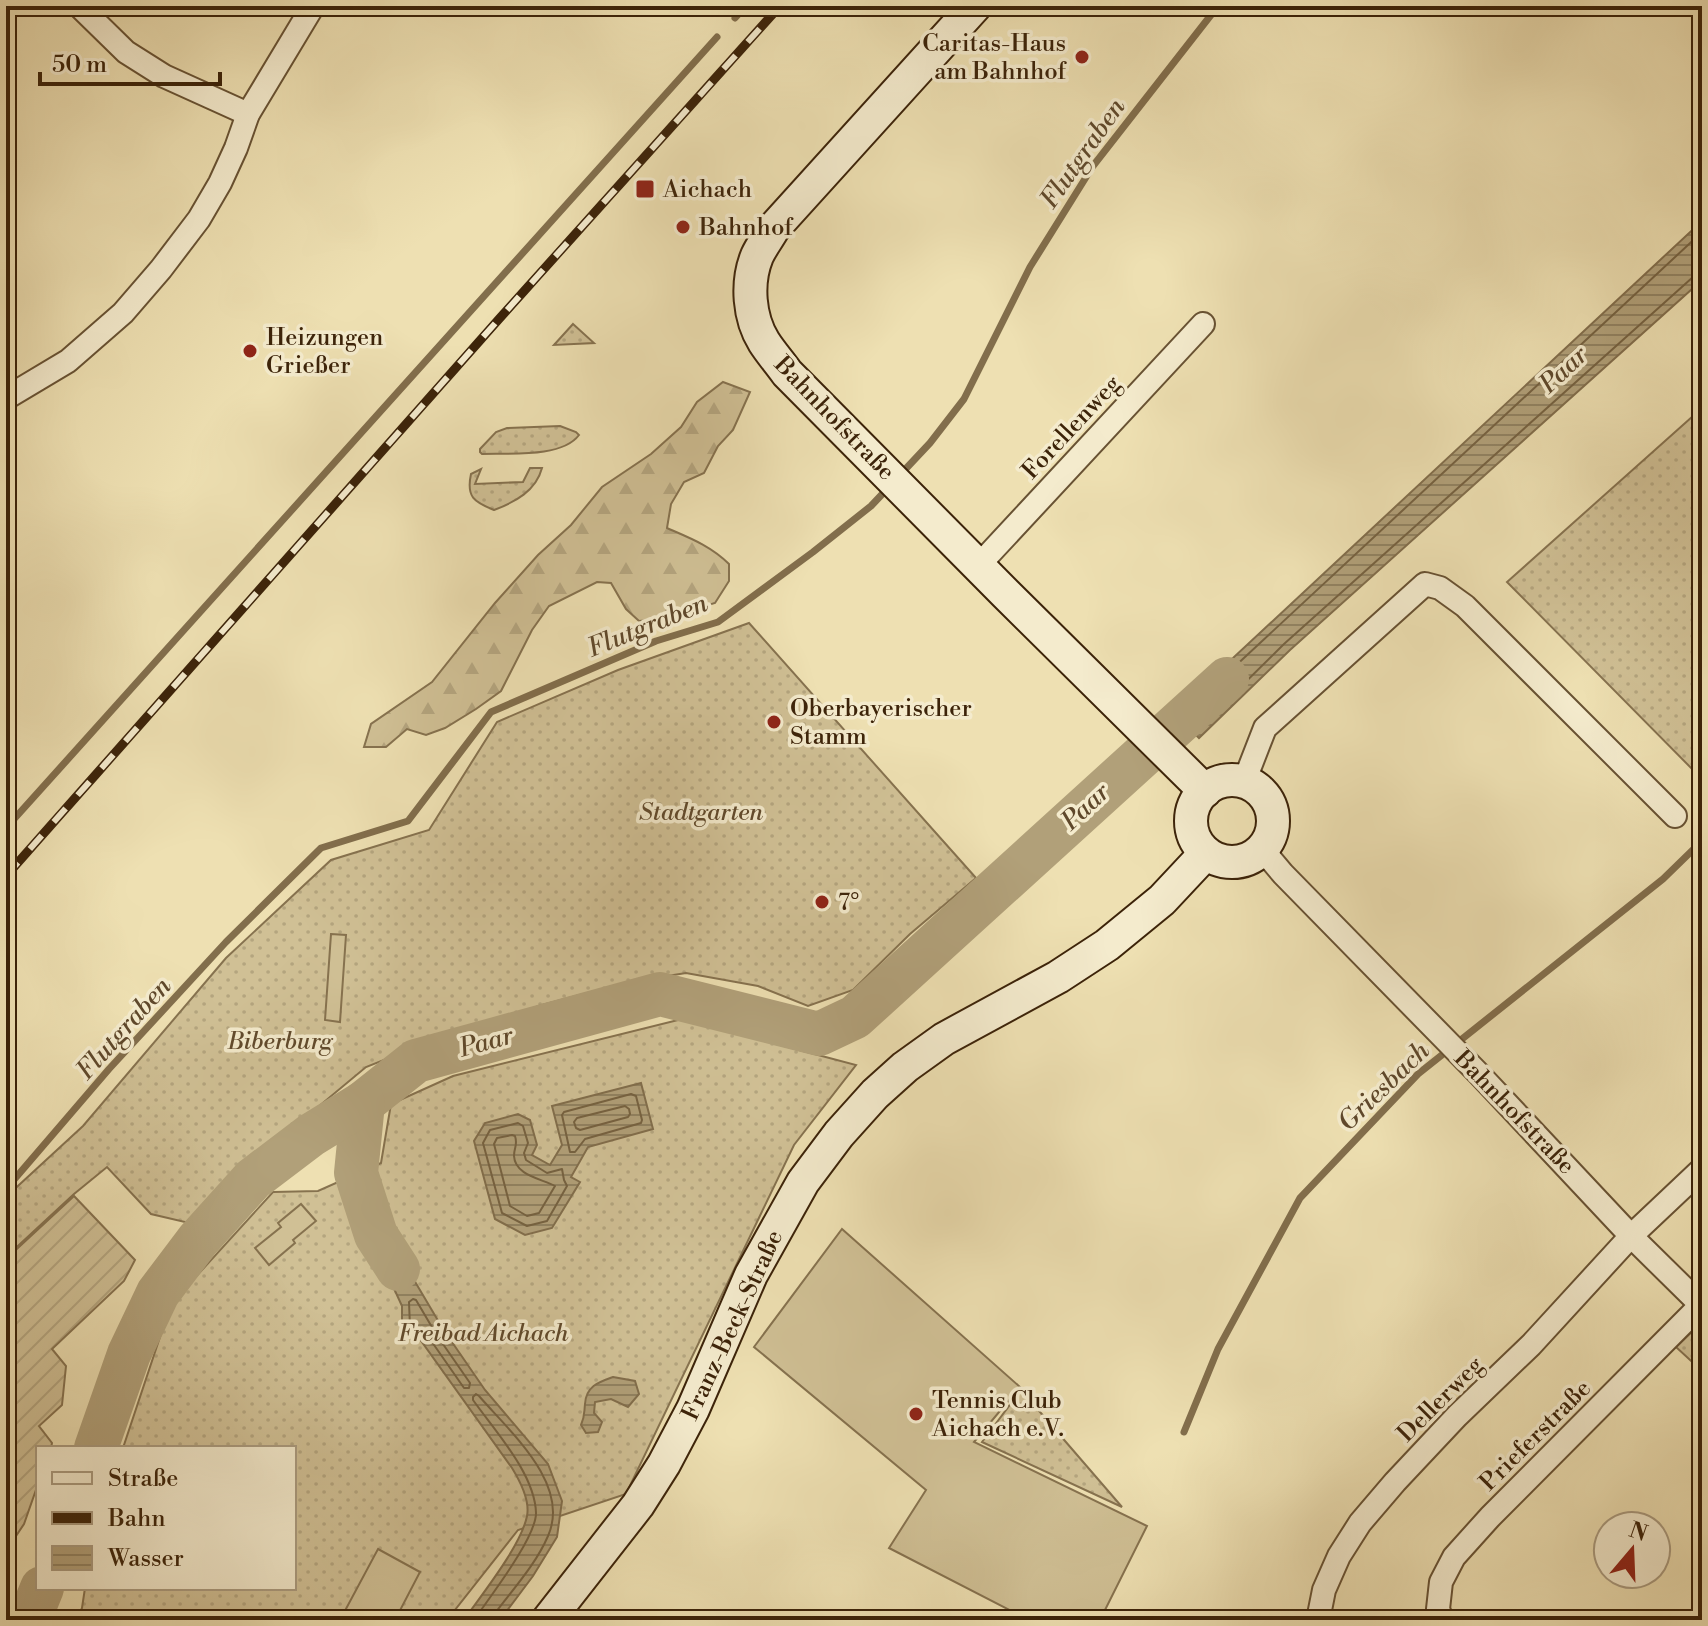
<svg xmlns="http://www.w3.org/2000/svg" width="1708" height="1626" font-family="'Libre Bodoni',serif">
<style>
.grass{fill:url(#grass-dots);stroke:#86724f;stroke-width:2}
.forest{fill:url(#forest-firs);stroke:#86724f;stroke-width:2}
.garden{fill:url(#garden-furrows);stroke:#86724f;stroke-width:2}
.pitch{fill:#d0c095;stroke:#86724f;stroke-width:2}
.water{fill:url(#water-rules);stroke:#826e4c;stroke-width:2}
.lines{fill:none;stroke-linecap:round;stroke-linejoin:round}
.shore{stroke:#766241;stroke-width:2}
.stream{stroke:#826e4c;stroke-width:7}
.river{stroke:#b1a079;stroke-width:44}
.street-casing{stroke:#685233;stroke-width:26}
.secondary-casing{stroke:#3c2309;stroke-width:36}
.street{stroke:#f4ebcd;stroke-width:22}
.secondary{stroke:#f4ebcd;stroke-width:32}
.rail-casing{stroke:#3c2309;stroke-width:9}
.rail{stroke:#f4ebcd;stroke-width:6;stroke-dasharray:18;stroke-linecap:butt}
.poi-dot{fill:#8f2418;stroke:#f4ebcd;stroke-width:3}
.labels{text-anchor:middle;stroke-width:7;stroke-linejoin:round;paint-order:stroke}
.poi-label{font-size:24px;fill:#3c2309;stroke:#f4ebcd;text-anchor:start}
.street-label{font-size:24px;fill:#3c2309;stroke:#f4ebcd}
.park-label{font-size:24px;font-style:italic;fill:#614a2c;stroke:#f4ebcd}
.water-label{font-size:26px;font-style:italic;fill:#5f482b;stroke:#f4ebcd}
</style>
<defs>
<pattern id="grass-dots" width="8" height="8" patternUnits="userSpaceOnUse" patternTransform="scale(2)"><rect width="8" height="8" fill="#d0c095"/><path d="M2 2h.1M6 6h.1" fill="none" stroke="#b4a57f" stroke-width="1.8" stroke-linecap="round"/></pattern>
<pattern id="forest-firs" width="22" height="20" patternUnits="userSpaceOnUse" patternTransform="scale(2)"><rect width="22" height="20" fill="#d0c095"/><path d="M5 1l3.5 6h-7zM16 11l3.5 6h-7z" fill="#b4a57f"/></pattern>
<pattern id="garden-furrows" width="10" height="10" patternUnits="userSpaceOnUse" patternTransform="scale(2)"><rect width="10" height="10" fill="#d0c095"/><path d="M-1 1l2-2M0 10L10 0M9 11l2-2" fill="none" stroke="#b4a57f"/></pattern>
<pattern id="water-rules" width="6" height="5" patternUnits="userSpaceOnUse" patternTransform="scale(2)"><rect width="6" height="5" fill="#b1a079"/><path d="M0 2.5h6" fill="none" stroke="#918261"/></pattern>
</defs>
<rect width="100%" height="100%" fill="#eee0b2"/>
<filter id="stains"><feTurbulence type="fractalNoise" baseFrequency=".0025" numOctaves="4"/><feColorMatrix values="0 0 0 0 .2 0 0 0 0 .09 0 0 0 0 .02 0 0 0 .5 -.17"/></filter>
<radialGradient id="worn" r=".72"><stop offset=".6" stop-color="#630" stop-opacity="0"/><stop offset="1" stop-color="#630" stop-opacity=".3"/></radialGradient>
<g class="grass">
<polygon points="573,324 594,343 554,345"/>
<polygon points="1702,408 1702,779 1507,582"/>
<path d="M560,426L576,432L579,435C562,458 509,453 482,454L480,452V449L496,432L507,428Z"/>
<path d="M530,468H542C536,491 515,502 494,510C474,502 466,497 471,474L481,469L475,484L523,482Z"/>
<polygon points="749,623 976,878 910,934 853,990 808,1006 758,986 686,973 629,982 542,1005 434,1040 366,1067 300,1122 189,1223 151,1214 107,1167 74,1194 6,1257 6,1197 83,1126 226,958 331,860 429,830 497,722 618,670"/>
<polygon points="682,1019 856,1065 794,1145 626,1494 518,1530 447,1620 77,1620 82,1608 85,1588 294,1588 294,1448 123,1448 171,1304 273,1192 318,1191 381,1163 391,1104 453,1076"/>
<polygon points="1702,1322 1702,1371 1676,1347"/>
<polygon points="1021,1390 1122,1507 982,1442"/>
</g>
<path class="forest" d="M723,382L750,392L733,430L718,446L704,473L684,482L671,504L667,528C690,538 711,546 729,564V581L715,603L662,619L639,621L626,609L611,583L597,582L549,606L532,630L501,691L476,709L445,728L426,735L407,729L386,747H364L371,724L432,682L495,603L538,555L571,525L602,487L651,454L681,427L697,402Z"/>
<polygon class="garden" points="74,1196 135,1260 124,1281 52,1349 66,1366 62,1405 39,1426 52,1443 51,1448 38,1448 38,1484 24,1524 6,1551 6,1259"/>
<g class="pitch">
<polygon points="331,934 346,935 340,1022 325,1020"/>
<polygon points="301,1204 316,1221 293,1240 295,1243 269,1265 255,1248 281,1227 278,1223"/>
<polygon points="842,1229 1020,1387 974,1442 1147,1526 1100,1620 1029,1620 889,1548 926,1490 754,1347"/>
<polygon points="378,1549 420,1572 395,1620 340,1620"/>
</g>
<g class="water">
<polygon points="1702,221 1702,280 1290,650 1199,738 1174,713"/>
<polygon points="641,1083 653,1129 588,1147 571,1177 580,1182 552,1228 525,1235 495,1219 474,1141 485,1123 518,1114 530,1120 537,1145 532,1155 550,1165 562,1145 552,1106"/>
<path d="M378,1213L401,1258L443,1329L485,1390L548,1464L562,1501L557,1537L533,1576L500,1620H464C482,1594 521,1546 527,1516C530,1501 520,1481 512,1468L419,1338L402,1335V1306L363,1221Z"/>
<path d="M613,1377L635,1381L639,1394L628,1407L611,1399L595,1402L594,1413L602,1422L598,1432L586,1433L581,1425C585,1416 584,1413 585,1404C586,1386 599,1382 613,1377Z"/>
</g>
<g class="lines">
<g class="shore">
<polyline points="1702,232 1188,710 1188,715 1197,725 1202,725 1284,644 1693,277 1702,275"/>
<polygon points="631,1094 636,1096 642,1120 641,1123 585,1139 575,1152 570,1152 562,1115 564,1112"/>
<polygon points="625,1106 629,1109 630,1114 628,1117 580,1130 576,1128 574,1122 577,1118"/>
<polygon points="518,1123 523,1126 528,1143 524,1153 526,1160 547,1173 562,1169 564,1180 567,1186 547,1221 527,1226 502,1213 483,1143 490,1130"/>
<path d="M512,1135L515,1136C518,1145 514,1147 514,1156C515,1176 543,1179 555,1186L539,1213L527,1216L510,1206L494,1144L497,1138Z"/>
<polygon points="413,1299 416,1300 436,1334 470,1383 469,1388 464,1388 425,1332 410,1327 409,1302"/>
<path d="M474,1620C489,1598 536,1538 536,1513C535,1474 495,1431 473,1400V1397L476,1394L479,1396C510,1432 571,1484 548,1536C536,1564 514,1588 496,1612L494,1620"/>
</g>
<g class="stream">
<polyline points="735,18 746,6"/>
<polyline points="899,476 930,443 964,399 1030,267 1093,166 1218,6"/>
<polyline points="6,828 717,37"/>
<polyline points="6,1189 109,1069 226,942 321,848 408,821 491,712 656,641 718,622 813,552 871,506 888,488"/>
<polyline points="1184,1432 1218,1349 1300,1198 1418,1074 1663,879 1702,841"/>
</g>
<g class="river">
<polyline points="398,1269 376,1235 356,1173 363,1103 416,1061 660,994 819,1034 855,1017 1227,679"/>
<polyline points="96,1448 129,1354 158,1293 198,1240 253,1179 311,1135 363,1103"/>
<polyline points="29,1620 42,1588"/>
</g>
<g class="street-casing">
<g id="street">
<polyline points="79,6 126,52 164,76 248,114"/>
<polyline points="6,398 68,361 123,313 161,269 199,219 220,183 236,148 248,114 313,6"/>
<polyline points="978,566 1203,324"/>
<polyline points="1244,782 1265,728 1425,584 1440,588 1465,606 1675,816"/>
<polyline points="1262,849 1283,874 1479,1074 1631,1236 1702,1306"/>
<polyline points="1318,1620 1324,1590 1339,1556 1360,1523 1395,1482 1457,1416 1531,1345 1631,1236 1702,1169"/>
<polyline points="1442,1620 1438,1609 1441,1582 1454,1557 1490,1517 1702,1304"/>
</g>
</g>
<g class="secondary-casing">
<g id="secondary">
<path d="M975,6L773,229C768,238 761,247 757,256C746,283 749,318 764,342C771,353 780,363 787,373L1006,594L1205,791"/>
<circle cx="1232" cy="821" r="41"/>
<polyline points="548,1620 638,1505 664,1464 693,1409 751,1275 803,1182 839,1134 875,1094 905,1067 944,1039 1058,977 1107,945 1162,900 1206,853"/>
</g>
</g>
<use href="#street" class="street"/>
<use href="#secondary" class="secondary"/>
<g class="rail-casing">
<polyline id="rail" points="6,876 499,319 780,6"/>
</g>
<use href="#rail" class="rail"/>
</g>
<g class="poi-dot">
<circle cx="1082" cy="57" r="8"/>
<rect x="635" y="179" width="20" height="20" rx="4"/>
<circle cx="683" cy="227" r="8"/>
<circle cx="250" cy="351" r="8"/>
<circle cx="774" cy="722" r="8"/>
<circle cx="822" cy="902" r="8"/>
<circle cx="916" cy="1414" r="8"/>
</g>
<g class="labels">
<g class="poi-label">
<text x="1066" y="51" text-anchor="end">Caritas-Haus<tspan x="1066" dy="28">am Bahnhof</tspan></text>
<text x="663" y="197">Aichach</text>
<text x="699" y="235">Bahnhof</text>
<text x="266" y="345">Heizungen<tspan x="266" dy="28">Grießer</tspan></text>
<text x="790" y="716">Oberbayerischer<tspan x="790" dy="28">Stamm</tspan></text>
<text x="838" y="910">7°</text>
<text x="932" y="1408">Tennis Club<tspan x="932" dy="28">Aichach e.V.</tspan></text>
</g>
<g class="street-label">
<text transform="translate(835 418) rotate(46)" y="8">Bahnhofstraße</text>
<text transform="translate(1071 427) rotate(-47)" y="8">Forellenweg</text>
<text transform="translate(1515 1112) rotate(46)" y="8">Bahnhofstraße</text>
<text transform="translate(732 1325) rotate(-65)" y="8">Franz-Beck-Straße</text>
<text transform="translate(1440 1399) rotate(-45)" y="8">Dellerweg</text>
<text transform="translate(1535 1435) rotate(-45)" y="8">Prieferstraße</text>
</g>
<g class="park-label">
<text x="701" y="820">Stadtgarten</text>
<text x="280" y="1049">Biberburg</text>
<text x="483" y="1341">Freibad Aichach</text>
</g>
<g class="water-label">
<text transform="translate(1082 153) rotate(-55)" y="9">Flutgraben</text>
<text transform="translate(1563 369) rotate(-43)" y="9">Paar</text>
<text transform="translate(647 625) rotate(-22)" y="9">Flutgraben</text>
<text transform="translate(1085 806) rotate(-43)" y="9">Paar</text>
<text transform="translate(123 1028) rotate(-48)" y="9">Flutgraben</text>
<text transform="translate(486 1041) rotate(-15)" y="9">Paar</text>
<text transform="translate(1383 1086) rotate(-44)" y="9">Griesbach</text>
</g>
</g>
<rect width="1708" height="1626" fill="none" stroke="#eee0b2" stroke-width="32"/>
<rect x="8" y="8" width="1692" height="1610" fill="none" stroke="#3c2309" stroke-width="4"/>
<rect x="16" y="16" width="1676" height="1594" fill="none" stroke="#3c2309" stroke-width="2"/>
<rect x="36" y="1446" width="260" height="144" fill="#f4ebcd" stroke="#aa9b7f" stroke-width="2"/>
<rect x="52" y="1472" width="40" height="12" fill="#f4ebcd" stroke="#aa9b7f" stroke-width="2"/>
<text x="108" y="1486" font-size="24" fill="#3c2309">Straße</text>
<rect x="52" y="1512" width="40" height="12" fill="#3c2309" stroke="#aa9b7f" stroke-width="2"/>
<text x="108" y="1526" font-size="24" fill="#3c2309">Bahn</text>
<rect x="52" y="1546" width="40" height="24" fill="url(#water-rules)" stroke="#aa9b7f" stroke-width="2"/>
<text x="108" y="1566" font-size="24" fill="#3c2309">Wasser</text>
<g transform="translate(1632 1550) rotate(19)"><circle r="38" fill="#f4ebcd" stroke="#aa9b7f" stroke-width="2"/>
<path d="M0-6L14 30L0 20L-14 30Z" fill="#8f2418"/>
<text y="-12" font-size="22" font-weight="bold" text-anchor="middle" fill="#3c2309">N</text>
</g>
<path d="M40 72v12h180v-12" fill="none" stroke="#3c2309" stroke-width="4"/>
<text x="52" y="72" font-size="24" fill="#3c2309" stroke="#f4ebcd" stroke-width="6" paint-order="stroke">50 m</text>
<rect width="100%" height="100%" filter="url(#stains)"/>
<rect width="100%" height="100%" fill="url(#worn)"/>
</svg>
